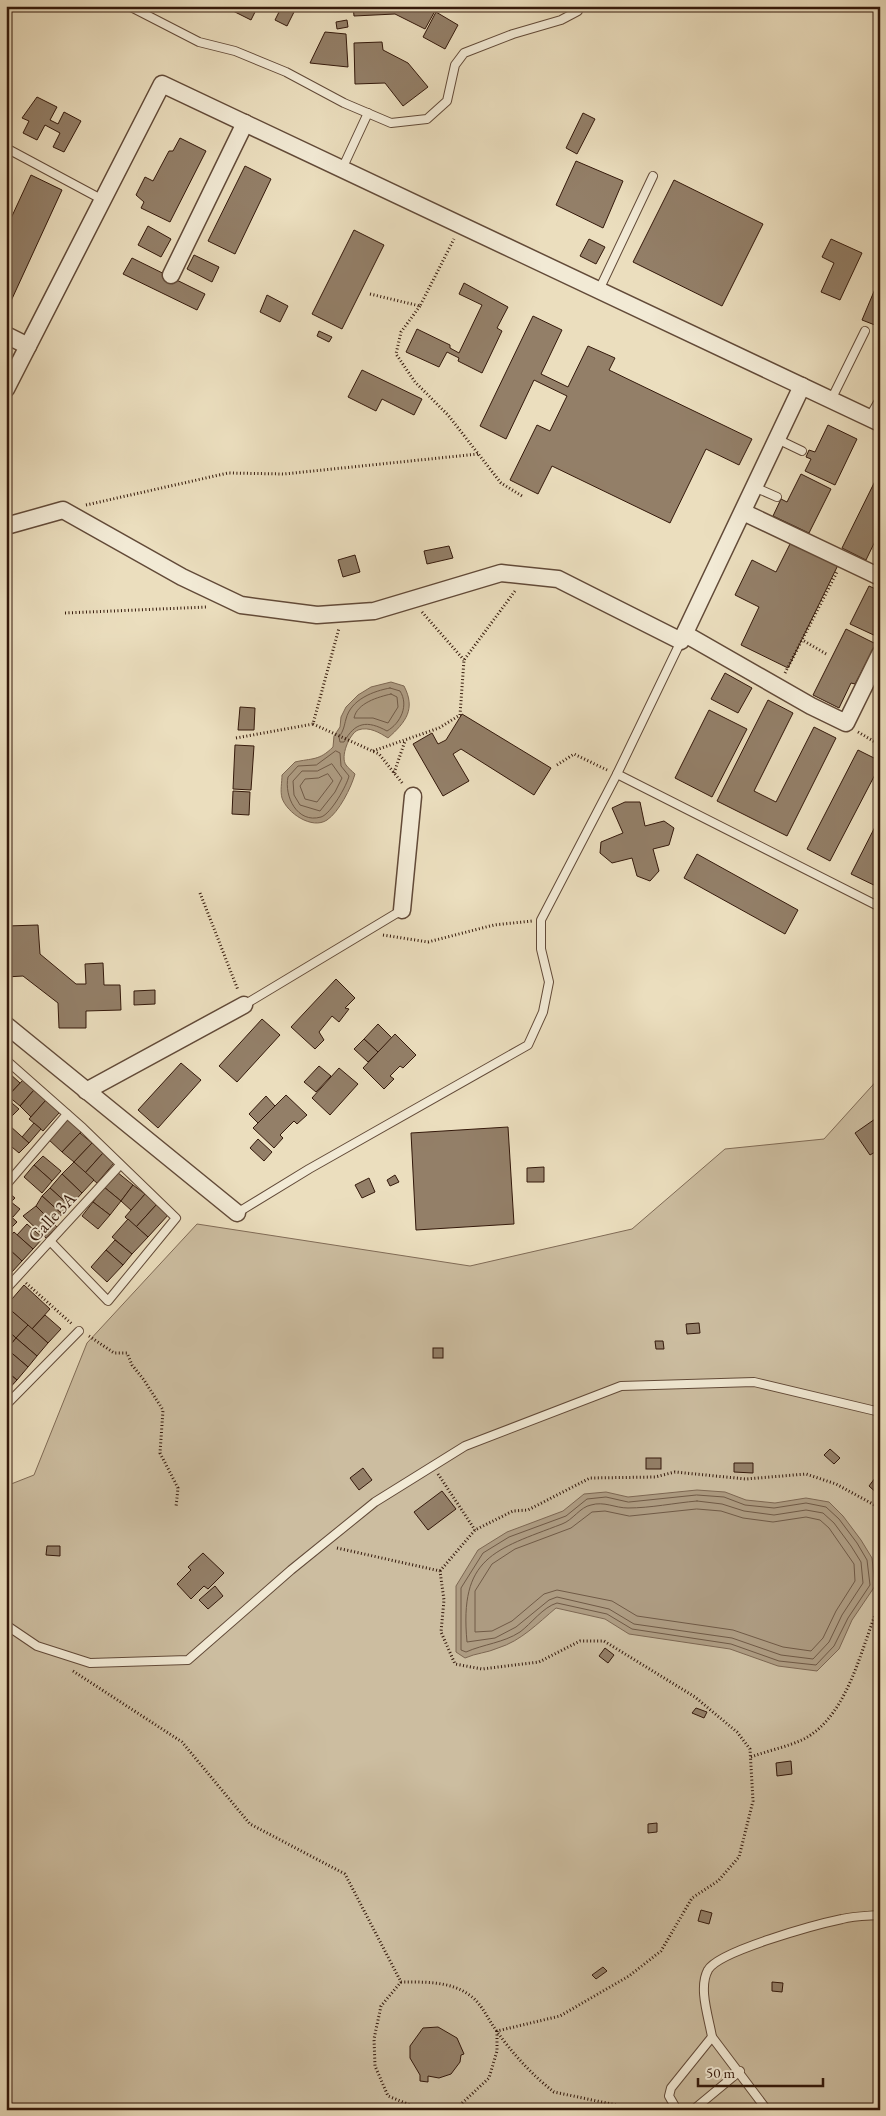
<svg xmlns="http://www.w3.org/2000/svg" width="886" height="2116" font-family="'EB Garamond',serif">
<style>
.green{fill:#ccbda0;stroke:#806b56}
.water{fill:#ad9b81;stroke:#7d6752}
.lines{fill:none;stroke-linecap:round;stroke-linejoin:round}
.shore{stroke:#705a46;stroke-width:1}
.building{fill:#937f68;stroke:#34190b}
.service-casing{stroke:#624a38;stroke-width:10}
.minor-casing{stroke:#624a38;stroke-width:19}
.path{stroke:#34190b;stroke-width:3;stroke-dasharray:1 2.5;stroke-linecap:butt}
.service{stroke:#f2ead5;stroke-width:8}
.minor{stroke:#f2ead5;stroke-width:16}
.labels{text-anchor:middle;stroke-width:4;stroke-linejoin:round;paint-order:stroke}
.street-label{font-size:18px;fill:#34190b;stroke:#f2ead5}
</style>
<rect width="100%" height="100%" fill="#ebdebe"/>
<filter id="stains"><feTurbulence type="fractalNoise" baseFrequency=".004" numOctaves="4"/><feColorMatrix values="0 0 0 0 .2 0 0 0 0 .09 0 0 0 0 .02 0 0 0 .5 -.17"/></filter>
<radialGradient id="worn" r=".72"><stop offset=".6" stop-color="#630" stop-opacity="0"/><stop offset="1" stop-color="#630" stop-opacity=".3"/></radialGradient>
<polygon class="green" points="880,1077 880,2110 6,2110 6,1486 34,1475 87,1343 197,1224 470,1266 632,1229 725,1149 824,1139"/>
<g class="water">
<path d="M391,682L404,686C416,709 406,722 388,738C380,733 369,726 358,730C349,734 340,757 346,765C348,768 352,771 355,774C351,788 339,812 327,820C312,830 287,813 282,798C280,791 282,782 282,775L295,762C312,758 319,761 333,747L334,736L340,727L341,717L346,707L358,695L371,687Z"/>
<path d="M697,1490L725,1492L746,1500L775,1503L806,1498L829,1502L843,1516L861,1540L872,1558L875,1586L852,1620L839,1649L817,1671L778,1666L730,1649L629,1634L605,1619L556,1608C538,1623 521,1641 498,1648C487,1653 476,1653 465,1658L456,1652V1586L478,1550L507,1532L563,1511L584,1494L606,1492L628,1497Z"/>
</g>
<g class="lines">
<g class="shore">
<path d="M390,688L400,691C409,705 401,723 387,731C367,720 355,722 344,742H340L339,737C344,730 344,726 346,719C351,699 374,691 390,688Z"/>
<path d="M391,694L397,697L398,707L388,723L373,718H354C357,703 378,697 391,694Z"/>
<path d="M336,751L340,753L341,766L349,776C347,785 331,814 321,817C297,824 284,796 288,777L298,766L316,765Z"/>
<polygon points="332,764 342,778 335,792 320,811 300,805 294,795 293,781 302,771 317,771"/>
<polygon points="328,774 333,781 317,802 305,799 300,786 305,779 318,778"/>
<path d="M697,1495L724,1497L745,1505L774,1508L806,1503L826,1507L839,1519L857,1543L867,1560L870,1585L848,1618L834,1646L816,1665L779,1661L731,1644L632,1629L607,1614L557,1603C543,1607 531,1624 520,1632C503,1643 484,1644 466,1652L461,1650V1588L483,1553L509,1537L566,1516L587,1499L606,1497L628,1502Z"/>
<path d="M697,1501L722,1504L744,1511L774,1515L806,1510L823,1513L834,1523L851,1546L861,1562L863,1583L842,1615L829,1642L813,1659L781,1655L732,1638L634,1624L609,1609L557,1597L549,1600L516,1627L495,1638L467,1642C459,1557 494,1550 562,1524C573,1520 580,1507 591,1505C604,1501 615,1508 628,1508C651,1508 674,1503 697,1501Z"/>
<polygon points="697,1509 721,1511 743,1518 773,1522 806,1517 820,1520 829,1528 854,1564 855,1581 836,1611 823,1638 811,1651 783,1647 733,1630 637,1616 612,1601 557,1590 544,1594 512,1621 492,1631 475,1632 475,1591 492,1564 515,1549 571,1528 592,1512 605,1511 629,1516"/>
</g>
</g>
<g class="building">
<polygon points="223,6 258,6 251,20"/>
<polygon points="282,6 297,6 287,26 275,20"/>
<polygon points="353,6 426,6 435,11 425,29 395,14 354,16"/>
<polygon points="436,12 458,25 445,49 423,37"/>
<polygon points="347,20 348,27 337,29 336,22"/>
<polygon points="325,32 346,34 348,67 310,63"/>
<polygon points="382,42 383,50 408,63 428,87 403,106 385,83 355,84 354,43"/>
<polygon points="37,97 57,107 50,120 58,124 64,112 81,121 64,152 53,147 60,133 45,125 37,140 23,133 29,121 22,118"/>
<polygon points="583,113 595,119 577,154 566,148"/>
<polygon points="180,138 206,151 170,222 141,208 144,202 136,195 145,177 153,181 169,151 173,151"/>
<polygon points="576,161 623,181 603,228 556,205"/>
<polygon points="245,166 271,179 235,254 208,241"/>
<polygon points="31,175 62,190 11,301 6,299 6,229"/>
<polygon points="674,180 763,224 722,306 633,262"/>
<polygon points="148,226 171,239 161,257 138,245"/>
<polygon points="354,230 384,245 342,329 312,314"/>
<polygon points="589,239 605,247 596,264 580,256"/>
<polygon points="831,239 862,253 840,300 821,292 834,263 822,257"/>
<polygon points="194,255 219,267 212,282 187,269"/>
<polygon points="132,258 205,294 197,310 123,274"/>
<polygon points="464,283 508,307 497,328 502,331 482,373 458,361 459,358 447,352 439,367 406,352 417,329 450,345 450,348 459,353 482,305 459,294"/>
<polygon points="875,289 880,291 880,327 862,320"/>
<polygon points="267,295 288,306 280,322 260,312"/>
<polygon points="533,316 562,330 541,374 568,387 588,346 615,358 609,370 752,439 739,465 706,449 670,523 552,466 538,494 510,480 537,425 550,431 567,396 534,380 506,439 480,426"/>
<polygon points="319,331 332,337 329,342 317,336"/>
<polygon points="362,370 422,399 414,415 382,399 376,411 348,397"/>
<polygon points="828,425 857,439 835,485 805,471 811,459 806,457 809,450 815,452"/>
<polygon points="880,471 880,531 866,560 842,548"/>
<polygon points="801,474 831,489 809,533 773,516 781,499 787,502"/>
<polygon points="792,540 839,563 788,668 741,645 759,607 735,595 752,560 776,572"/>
<polygon points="449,546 453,558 427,564 424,551"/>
<polygon points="355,555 360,572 343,577 338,560"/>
<polygon points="869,586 880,591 878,637 850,624"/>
<polygon points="846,629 876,644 855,684 851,683 839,708 813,695"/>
<polygon points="725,673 752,688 738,713 711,699"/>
<polygon points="768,700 793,713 754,791 776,802 814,727 836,738 787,836 717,801"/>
<polygon points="240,707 255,708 254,730 238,730"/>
<polygon points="709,710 747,729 712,797 675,778"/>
<polygon points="462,714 551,768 534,795 461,749 453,754 469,781 443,796 413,744 432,733 438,744 446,740"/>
<polygon points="235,745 254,746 251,790 233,789"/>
<polygon points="858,750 880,761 880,765 830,861 807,849"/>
<polygon points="233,791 250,792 249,815 232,814"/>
<polygon points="625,802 640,802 645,826 664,821 674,828 669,845 653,849 659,871 650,881 637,876 632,858 612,863 600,853 601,842 623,833 612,808"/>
<polygon points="880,817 880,888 851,874"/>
<polygon points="697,854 798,910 785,934 684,878"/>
<polygon points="38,925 40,954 76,984 86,984 85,964 103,963 104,985 120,985 121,1010 86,1011 86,1028 59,1028 58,1003 23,976 6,977 6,953 8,953 7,926"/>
<polygon points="336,979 355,998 345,1008 349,1009 339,1022 332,1016 319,1032 324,1040 315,1049 291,1027"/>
<polygon points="155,990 155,1004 134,1005 134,991"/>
<polygon points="262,1019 280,1035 237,1082 219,1066"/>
<polygon points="378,1024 392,1038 378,1052 364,1039"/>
<polygon points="395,1034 416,1055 403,1068 400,1066 390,1076 394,1079 384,1089 363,1068"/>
<polygon points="364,1039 378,1052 368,1062 354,1049"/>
<polygon points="181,1063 201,1080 158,1128 138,1110"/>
<polygon points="319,1066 331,1076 316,1092 304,1082"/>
<polygon points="339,1068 358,1084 330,1115 312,1098"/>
<polygon points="9,1073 20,1083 6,1098 6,1076"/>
<polygon points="23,1080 34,1090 20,1106 8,1096"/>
<polygon points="34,1090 46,1100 31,1117 20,1106"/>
<polygon points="286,1095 307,1115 297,1124 294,1121 280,1135 283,1138 274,1148 253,1128"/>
<polygon points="266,1096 275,1106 258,1123 249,1114"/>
<polygon points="6,1098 19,1109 9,1119 6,1117"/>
<polygon points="46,1100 59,1113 43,1131 29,1119"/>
<polygon points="69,1117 83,1130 62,1152 48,1139"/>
<polygon points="875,1119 880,1126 880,1149 870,1155 855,1133"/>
<polygon points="34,1123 41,1129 29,1143 22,1137"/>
<polygon points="10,1126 29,1143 19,1153 6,1142 6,1130"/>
<polygon points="508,1127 514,1224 416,1230 411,1133"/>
<polygon points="80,1133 92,1143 74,1162 62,1152"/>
<polygon points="258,1139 272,1152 264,1161 250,1148"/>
<polygon points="92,1143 103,1153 85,1173 74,1162"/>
<polygon points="103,1153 114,1163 97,1183 85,1173"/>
<polygon points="43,1156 61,1171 52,1181 34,1165"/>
<polygon points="74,1162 94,1180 82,1193 62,1174"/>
<polygon points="34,1165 52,1181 42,1193 24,1177"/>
<polygon points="544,1167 544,1182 527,1182 527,1168"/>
<polygon points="117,1172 133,1185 121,1201 104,1187"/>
<polygon points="62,1174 82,1193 70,1206 50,1188"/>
<polygon points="395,1175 399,1182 390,1186 387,1180"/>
<polygon points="369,1178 375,1192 362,1198 355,1185"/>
<polygon points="133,1185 145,1194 132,1211 121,1201"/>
<polygon points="104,1187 121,1201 110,1215 93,1202"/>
<polygon points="50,1188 70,1206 62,1214 42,1196"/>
<polygon points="9,1193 15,1198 11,1202 20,1209 13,1217 6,1212 6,1197"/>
<polygon points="145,1194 157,1204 136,1227 125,1217"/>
<polygon points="42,1196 62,1214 54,1224 36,1206"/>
<polygon points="93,1202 110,1215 98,1229 82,1216"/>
<polygon points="157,1204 169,1214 148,1237 136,1227"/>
<polygon points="36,1206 57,1227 46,1238 23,1216"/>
<polygon points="6,1212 17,1222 6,1233"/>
<polygon points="128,1219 148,1237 132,1254 112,1237"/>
<polygon points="27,1224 43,1238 33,1249 17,1235"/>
<polygon points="14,1232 33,1249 22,1261 6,1247 6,1241"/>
<polygon points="115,1240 132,1254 123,1265 106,1250"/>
<polygon points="8,1248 22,1261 12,1272 6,1267"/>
<polygon points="106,1250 123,1265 107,1282 91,1267"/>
<polygon points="24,1285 50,1309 32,1329 6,1306"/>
<polygon points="6,1306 28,1325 16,1338 6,1329"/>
<polygon points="45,1315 61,1329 48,1343 32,1329"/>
<polygon points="699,1323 700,1333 687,1334 686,1324"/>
<polygon points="28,1325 48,1343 37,1356 16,1338"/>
<polygon points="6,1329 16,1338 9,1347 6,1345"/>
<polygon points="16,1338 37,1356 28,1367 7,1349"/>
<polygon points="655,1341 663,1341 664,1349 656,1349"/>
<rect x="433" y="1348" width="10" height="10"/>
<polygon points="7,1349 28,1367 17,1380 6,1371"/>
<polygon points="6,1371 17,1380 6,1392"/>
<polygon points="830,1449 840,1458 834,1464 824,1455"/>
<rect x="646" y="1458" width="15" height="11"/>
<polygon points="734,1463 753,1463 753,1473 734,1472"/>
<polygon points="363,1468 372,1480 359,1490 350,1478"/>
<polygon points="875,1478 880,1482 879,1495 869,1486"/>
<polygon points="442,1491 456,1509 428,1530 414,1512"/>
<polygon points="47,1546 60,1546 60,1556 46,1555"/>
<polygon points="203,1553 224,1573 208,1589 204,1586 191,1599 177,1584 191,1570 188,1567"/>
<polygon points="215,1586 223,1596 208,1609 199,1600"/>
<polygon points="605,1648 614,1655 608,1663 599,1656"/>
<polygon points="696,1708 707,1712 704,1718 692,1713"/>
<polygon points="791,1761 792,1774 777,1776 776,1763"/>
<polygon points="657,1823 657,1832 648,1833 648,1824"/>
<polygon points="701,1910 712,1913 709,1924 698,1921"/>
<polygon points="603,1967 607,1971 596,1979 592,1975"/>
<polygon points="772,1982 783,1983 782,1992 772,1991"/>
<polygon points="438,2027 457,2038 464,2054 461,2055 460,2062 451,2074 439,2078 428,2076 428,2082 420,2081 420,2075 410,2058 410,2046 423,2028"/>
</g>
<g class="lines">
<g class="service-casing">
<g id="service">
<polyline points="129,6 199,42 235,51 286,72 344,103 391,123 427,119 447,101 455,65 464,53 513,34 561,20 578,11 579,6"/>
<polyline points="6,148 103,200"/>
<polyline points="342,169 368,113"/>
<polyline points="599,290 653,176"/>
<polyline points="831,400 865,331"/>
<polyline points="869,418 880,399"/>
<polyline points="777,439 802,451"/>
<polyline points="754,487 777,497"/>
<polyline points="617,774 880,907"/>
<polyline points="244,1005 402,910"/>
<polyline points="6,1060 83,1128 176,1218 108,1301 50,1241"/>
<polyline points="6,1185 67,1114"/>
<polyline points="237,1213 309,1169 528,1045 543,1012 549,982 541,949 541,920 617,774 681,641"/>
<polyline points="6,1289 120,1165"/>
<polyline points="6,1405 79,1331"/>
<polyline points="6,1625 37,1646 90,1663 188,1660 291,1570 375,1502 465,1446 621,1386 754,1382 880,1412"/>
<polyline points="712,2037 767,2110"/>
<path d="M677,2110L669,2096L671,2088L712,2037C709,2018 698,1988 708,1970C718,1951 818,1924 842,1919C854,1916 867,1916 880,1915"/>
<polyline points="693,2110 740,2071"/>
</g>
</g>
<g class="minor-casing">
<g id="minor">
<polyline points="171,275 245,123"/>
<polyline points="6,335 28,346"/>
<polyline points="6,389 162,84 880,423"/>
<polyline points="743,512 880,577"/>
<polyline points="6,526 63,510 182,577 241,605 317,615 374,611 501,573 558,579 681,641 802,386"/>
<polyline points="685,634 811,706 846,723 880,654"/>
<polyline points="402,910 413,796"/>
<polyline points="6,1025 237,1213"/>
<polyline points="86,1091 244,1005"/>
</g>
</g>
<g class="path">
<polyline points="370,294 420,306 454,239"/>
<polyline points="420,306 401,332 396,354 415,382 448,415 501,483 522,496"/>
<polyline points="86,505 228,473 284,474 478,454"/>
<polyline points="422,612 464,660"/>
<polyline points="65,613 207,607"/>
<polyline points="804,641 828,655"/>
<polyline points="785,673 837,572"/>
<polyline points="313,724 379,754 403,784"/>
<polyline points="858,732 880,745"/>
<polyline points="236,738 313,724 339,628"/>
<polyline points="373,751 439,728 460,715 464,660 515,591"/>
<polyline points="557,765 574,754 607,770"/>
<polyline points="394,773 405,741"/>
<polyline points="200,893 238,990"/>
<polyline points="383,935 428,942 494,925 532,921"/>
<polyline points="26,1283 72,1324"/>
<polyline points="89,1336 114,1353 127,1353 132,1365 144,1380 163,1410 160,1453 178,1488 176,1507"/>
<polyline points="438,1474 475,1530"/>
<polyline points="337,1548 440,1571 444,1600 441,1632 455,1664 482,1669 539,1662 580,1641 604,1641 695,1697 737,1732 750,1749 753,1801 739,1857 718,1881 692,1898 661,1951 629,1976 560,2016 497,2031 497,2051 489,2078 459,2106 420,2109 388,2096 375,2066 374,2039 381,2006 401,1982"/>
<polyline points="440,1571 475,1530 513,1511 528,1510 590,1478 655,1477 675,1472 746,1479 806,1474 836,1484 880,1508"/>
<path d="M73,1671L182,1742L250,1824L345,1874L401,1982C423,1982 449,1981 468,1994C482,2003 487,2018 496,2030C511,2052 533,2076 554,2092L640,2110"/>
<path d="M751,1757C767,1751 786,1747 802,1740C849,1717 861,1646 880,1603"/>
</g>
<use href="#service" class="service"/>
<use href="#minor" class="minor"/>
</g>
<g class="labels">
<g class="street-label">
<text transform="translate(52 1217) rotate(-47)" y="6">Calle 3A</text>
</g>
</g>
<rect width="886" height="2116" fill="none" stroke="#ebdebe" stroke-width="25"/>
<rect x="8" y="8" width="871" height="2101" fill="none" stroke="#34190b" stroke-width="2.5"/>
<rect x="12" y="12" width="861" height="2091" fill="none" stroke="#34190b"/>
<path d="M698 2078v8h125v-8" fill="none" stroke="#34190b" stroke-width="2.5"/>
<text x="706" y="2078" font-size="15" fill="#34190b" stroke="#f2ead5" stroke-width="4" paint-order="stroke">50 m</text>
<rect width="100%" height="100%" filter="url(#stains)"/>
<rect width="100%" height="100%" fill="url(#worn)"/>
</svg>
